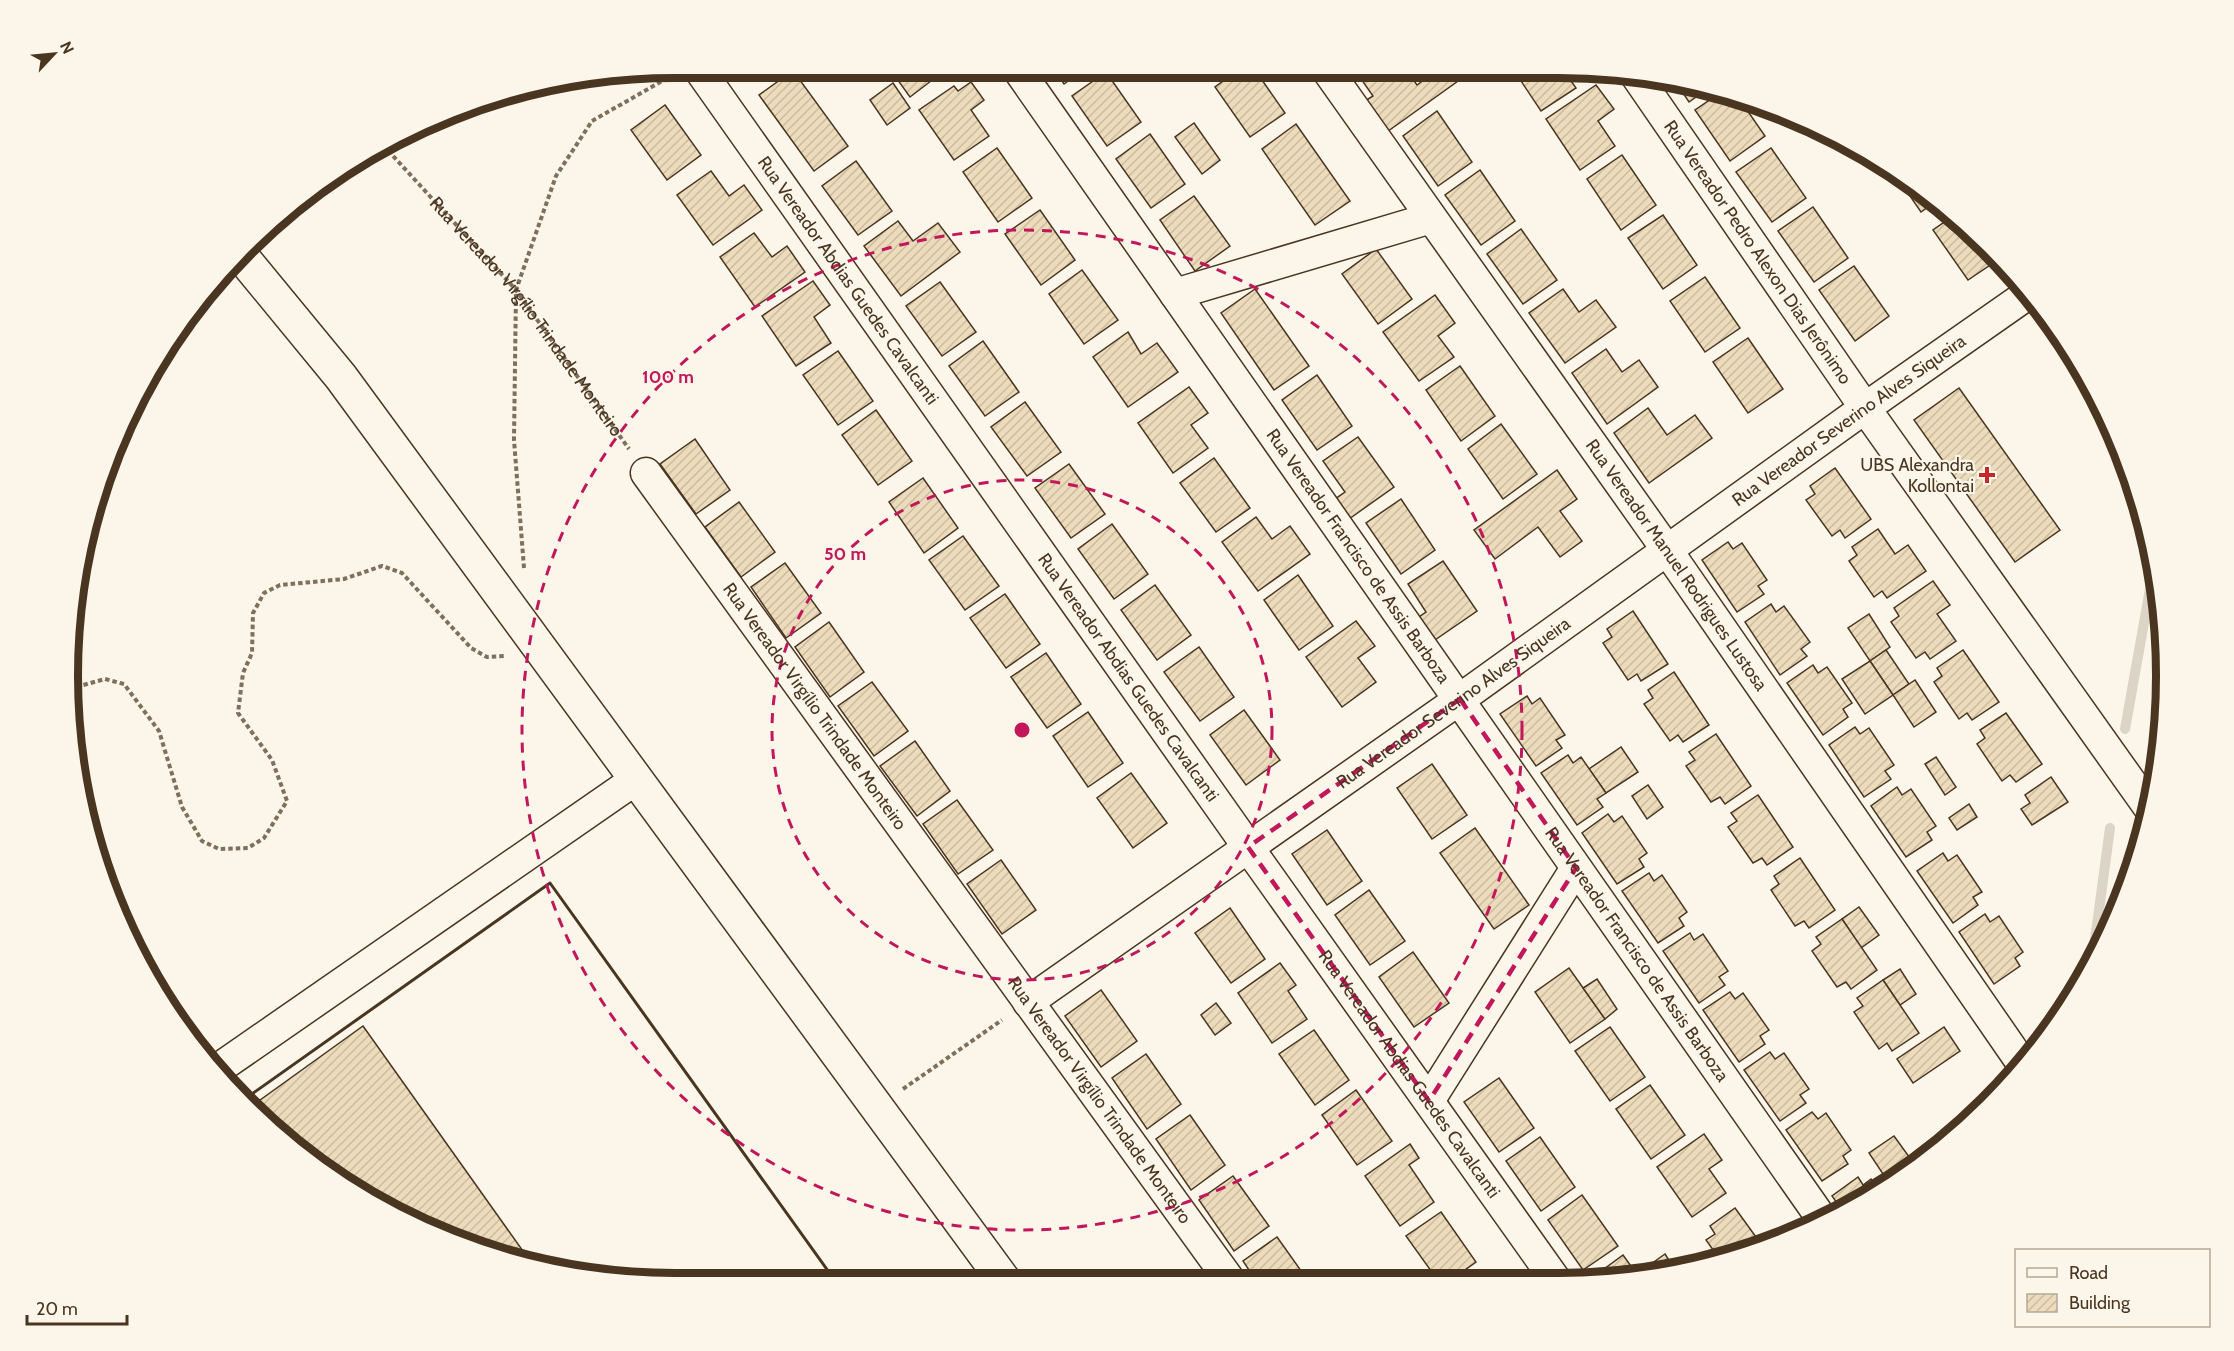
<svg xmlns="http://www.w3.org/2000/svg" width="2234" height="1351" font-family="Cabin,sans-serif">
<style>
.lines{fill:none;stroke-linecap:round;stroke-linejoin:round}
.stream{stroke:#dcd4c6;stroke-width:10}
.building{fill:url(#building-hatch);stroke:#4a3520;stroke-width:1.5}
.street-casing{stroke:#4a3520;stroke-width:33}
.primary-casing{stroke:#4a3520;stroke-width:36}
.path{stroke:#7f6f5c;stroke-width:4;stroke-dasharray:4.5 3;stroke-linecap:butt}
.street{stroke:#fbf6e9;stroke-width:30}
.primary{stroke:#fbf6e9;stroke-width:33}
.wall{stroke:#4a3520;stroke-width:3}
.marked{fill:none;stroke:#c2185b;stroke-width:4.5;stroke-dasharray:12 8;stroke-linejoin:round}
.ring{fill:none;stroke:#c2185b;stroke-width:3;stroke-dasharray:10 8}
.poi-dot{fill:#c62828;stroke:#fbf6e9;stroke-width:2}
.labels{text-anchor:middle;stroke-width:4.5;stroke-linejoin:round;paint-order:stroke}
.street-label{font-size:18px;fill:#4a3520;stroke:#fbf6e9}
.poi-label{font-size:18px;fill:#4a3520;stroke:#fbf6e9;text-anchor:end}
.rim{fill:none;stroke:#4a3520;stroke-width:8}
.centre{fill:#c2185b;stroke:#fbf6e9;stroke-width:3}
.ring-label{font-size:18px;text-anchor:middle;font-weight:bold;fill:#c2185b;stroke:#fbf6e9;stroke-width:4.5;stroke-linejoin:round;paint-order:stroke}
</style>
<defs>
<pattern id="building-hatch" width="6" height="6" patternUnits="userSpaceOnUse" patternTransform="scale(1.5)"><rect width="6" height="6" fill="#ecdcbc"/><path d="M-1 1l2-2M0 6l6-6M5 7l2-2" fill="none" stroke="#ccbda1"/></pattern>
</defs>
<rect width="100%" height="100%" fill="#fbf6e9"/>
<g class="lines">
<g class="stream">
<polyline points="2125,729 2155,561"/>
<polyline points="2092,962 2110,828"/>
</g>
</g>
<g class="building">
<polygon points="1439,69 1461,69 1465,76 1384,134 1362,103 1373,96 1359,76 1368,70 1406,70 1417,85"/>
<polygon points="1513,69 1563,69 1576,88 1541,111"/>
<polygon points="1238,70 1255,70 1285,113 1250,137 1215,87"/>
<polygon points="944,71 910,97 892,72"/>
<polygon points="1055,71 1082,71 1064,84"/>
<polygon points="791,72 794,72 848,146 814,171 759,95"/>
<polygon points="1106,72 1141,122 1107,146 1072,96"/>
<polygon points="971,82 984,100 971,110 989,136 954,160 919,110 954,86 958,91"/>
<polygon points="893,83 910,108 887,125 870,100"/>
<polygon points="1677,84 1706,90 1689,102"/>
<polygon points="1596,85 1614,109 1598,121 1615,146 1580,170 1546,119"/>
<polygon points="1720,93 1738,97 1765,136 1730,161 1695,110"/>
<polygon points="665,105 701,155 667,180 631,130"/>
<polygon points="1437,111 1472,162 1438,186 1403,136"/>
<polygon points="1194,123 1220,160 1202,174 1175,137"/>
<polygon points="1296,124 1350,201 1315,225 1262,149"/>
<polygon points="1150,134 1185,184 1151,208 1116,159"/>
<polygon points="997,148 1032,198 998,222 963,172"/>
<polygon points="1771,148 1806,198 1772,222 1736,172"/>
<polygon points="1622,155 1656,205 1621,230 1587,179"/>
<polygon points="856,161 892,211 858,235 822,186"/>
<polygon points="1890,167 1897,170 1935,202 1921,212"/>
<polygon points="1480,170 1515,221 1481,245 1445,195"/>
<polygon points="711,171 729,196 744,185 762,210 713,245 677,195"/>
<polygon points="1194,196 1230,246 1195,271 1160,220"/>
<polygon points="1813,207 1848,258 1814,282 1778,231"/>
<polygon points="1040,210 1075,260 1041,285 1005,234"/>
<polygon points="1663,215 1697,265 1663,289 1628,238"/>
<polygon points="1953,216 1989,246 1999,259 1968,280 1933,230"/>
<polygon points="898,221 913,241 938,223 960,252 901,296 864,246"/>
<polygon points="1521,229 1557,280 1523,304 1487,254"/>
<polygon points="754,233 772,257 787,246 805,272 755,307 720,257"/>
<polygon points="1376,249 1412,299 1378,324 1342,274"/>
<polygon points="1854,266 1889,316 1855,341 1819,290"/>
<polygon points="1082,270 1118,320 1084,344 1049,294"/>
<polygon points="1705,277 1740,328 1705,352 1670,301"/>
<polygon points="813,281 830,305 814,317 831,343 796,366 762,316"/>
<polygon points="940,282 976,332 942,356 906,306"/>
<polygon points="1255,289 1309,366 1274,390 1221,313"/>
<polygon points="1563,289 1579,312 1596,300 1616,327 1565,363 1529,313"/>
<polygon points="1435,295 1455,323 1438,336 1454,357 1419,381 1383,332"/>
<polygon points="1128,332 1141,354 1157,343 1178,372 1128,407 1093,357"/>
<polygon points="1748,338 1783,389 1748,413 1713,362"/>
<polygon points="983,341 1019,392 985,416 949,366"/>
<polygon points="1606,349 1622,372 1639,360 1658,387 1607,424 1572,373"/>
<polygon points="838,351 873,401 838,425 803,375"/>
<polygon points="1460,366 1495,416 1461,441 1426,390"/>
<polygon points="1317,375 1352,426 1317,450 1282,400"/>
<polygon points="1189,387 1208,413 1191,425 1208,448 1173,473 1138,423"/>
<polygon points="1959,388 2060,530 2015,562 1914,420"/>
<polygon points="1025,402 1061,452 1027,476 991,427"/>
<polygon points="1648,408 1667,435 1695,415 1712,438 1649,483 1614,433"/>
<polygon points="876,410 912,461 878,485 842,435"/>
<polygon points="1501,424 1537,474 1503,499 1468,449"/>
<polygon points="1358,437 1394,487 1349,519 1335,499 1345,492 1323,461"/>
<polygon points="695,439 730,490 696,514 660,464"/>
<polygon points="1214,458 1250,508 1216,532 1180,483"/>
<polygon points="1069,464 1105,514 1071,538 1035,488"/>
<polygon points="1835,468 1871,519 1845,538 1840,530 1832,536 1806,500 1815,494 1810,486"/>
<polygon points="1557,470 1577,499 1560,511 1582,541 1560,557 1538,527 1495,559 1474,530"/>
<polygon points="923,478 958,528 924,553 889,502"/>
<polygon points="1401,499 1435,550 1401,574 1366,523"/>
<polygon points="739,502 775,552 741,577 705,527"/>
<polygon points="1256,517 1272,539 1290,526 1310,554 1258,591 1222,542"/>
<polygon points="1112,524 1148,574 1114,599 1078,549"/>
<polygon points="1878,529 1895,554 1908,545 1926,571 1887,598 1882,591 1874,597 1849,561 1857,555 1852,547"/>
<polygon points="963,536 999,586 965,610 929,560"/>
<polygon points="1728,542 1733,549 1742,543 1767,580 1758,586 1764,594 1737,612 1702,560"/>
<polygon points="1443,561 1477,611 1432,642 1416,619 1426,612 1408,584"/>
<polygon points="785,563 821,613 786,638 751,587"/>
<polygon points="1298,575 1333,626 1299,650 1264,600"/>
<polygon points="1933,581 1950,605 1937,614 1956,641 1930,659 1925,652 1916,658 1891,622 1899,616 1894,608"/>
<polygon points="1155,585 1191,635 1157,660 1121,610"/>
<polygon points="1005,594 1040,644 1006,668 970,618"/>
<polygon points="1771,604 1776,612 1784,606 1810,642 1801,649 1807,656 1780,675 1745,622"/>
<polygon points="1633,611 1668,664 1641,681 1637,674 1628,680 1603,643 1612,637 1607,629"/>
<polygon points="1869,614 1890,647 1870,661 1848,628"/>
<polygon points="1356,621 1375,646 1358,658 1376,682 1342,707 1306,657"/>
<polygon points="829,622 864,672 830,697 795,647"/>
<polygon points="1199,647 1234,697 1200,721 1164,672"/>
<polygon points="1886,650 1909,684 1893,695 1870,661"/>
<polygon points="1963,650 1999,702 1972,720 1967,713 1959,719 1934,682 1942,676 1937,668"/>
<polygon points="1046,653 1081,704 1047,728 1011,677"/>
<polygon points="1870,661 1893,695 1865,714 1842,679"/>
<polygon points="1813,665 1818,673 1827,667 1852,703 1843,709 1848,717 1823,735 1787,683"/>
<polygon points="1674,672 1709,725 1683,742 1678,735 1670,741 1644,704 1653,698 1648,690"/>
<polygon points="1915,680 1936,712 1914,727 1893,695"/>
<polygon points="872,682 908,731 874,756 838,706"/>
<polygon points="1527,696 1532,704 1540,698 1565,735 1556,740 1562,748 1536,766 1500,714"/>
<polygon points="1244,710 1280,760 1246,785 1210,735"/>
<polygon points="1088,712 1123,763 1088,787 1053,736"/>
<polygon points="2006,713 2042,764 2016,782 2010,775 2002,781 1977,744 1985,738 1980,730"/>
<polygon points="1855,727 1860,734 1869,728 1894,765 1885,771 1891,779 1864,797 1829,745"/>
<polygon points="1716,734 1751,786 1725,804 1720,797 1711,802 1686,766 1695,760 1689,752"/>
<polygon points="915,741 950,791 917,816 880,766"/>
<polygon points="1621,747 1638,772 1606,793 1589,769"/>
<polygon points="1568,755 1573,763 1581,757 1606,793 1597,799 1603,807 1577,825 1541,773"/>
<polygon points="1936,757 1956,787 1945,795 1925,764"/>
<polygon points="1432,764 1467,815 1432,839 1397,788"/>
<polygon points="1131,773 1167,823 1133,848 1097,798"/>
<polygon points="2051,777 2068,802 2032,825 2021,809 2030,803 2025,795"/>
<polygon points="1648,785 1663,807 1647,819 1632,796"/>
<polygon points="1897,787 1902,795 1911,789 1936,826 1927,832 1932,840 1906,857 1871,806"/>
<polygon points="1758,795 1793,847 1767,865 1762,858 1753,863 1728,827 1737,821 1731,813"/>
<polygon points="957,800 993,850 958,874 923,824"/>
<polygon points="1969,804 1977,817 1957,830 1949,818"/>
<polygon points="1608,814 1614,822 1622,816 1647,853 1639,859 1644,867 1617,884 1582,833"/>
<polygon points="1475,828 1529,905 1494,929 1440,853"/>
<polygon points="1327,830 1362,881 1327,905 1292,854"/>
<polygon points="1943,853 1948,861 1957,855 1982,892 1973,897 1978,905 1953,923 1917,871"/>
<polygon points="1800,858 1835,910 1809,928 1804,921 1795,926 1771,890 1779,884 1774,876"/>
<polygon points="1001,860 1036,910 1002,934 967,884"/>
<polygon points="1649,873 1654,881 1662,875 1687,912 1679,918 1684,926 1658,943 1622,891"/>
<polygon points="1369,890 1405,941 1370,965 1335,915"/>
<polygon points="1859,907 1879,935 1861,948 1842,919"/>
<polygon points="1230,908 1265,959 1231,983 1195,933"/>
<polygon points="1985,914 1990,922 1999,916 2023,952 2015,958 2020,966 1994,984 1959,932"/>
<polygon points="1842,919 1877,970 1851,989 1846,982 1837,987 1812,951 1821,944 1816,937"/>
<polygon points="1690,933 1694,940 1703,934 1728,971 1719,977 1725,985 1699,1003 1663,951"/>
<polygon points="1413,952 1449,1003 1414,1027 1379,977"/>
<polygon points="1280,963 1296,985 1288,991 1307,1019 1272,1043 1238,993"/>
<polygon points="1569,968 1605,1019 1570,1043 1535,992"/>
<polygon points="1900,969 1916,994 1900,1005 1883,980"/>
<polygon points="1597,979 1617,1009 1605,1019 1583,988"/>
<polygon points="1883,980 1919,1033 1892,1051 1887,1043 1879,1049 1854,1012 1863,1006 1857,998"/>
<polygon points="1101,990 1137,1041 1101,1067 1065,1016"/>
<polygon points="1730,992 1735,999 1743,993 1769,1030 1760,1036 1765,1044 1739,1062 1703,1010"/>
<polygon points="1216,1003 1231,1023 1215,1035 1201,1015"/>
<polygon points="363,1026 530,1261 480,1251 337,1181 249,1108"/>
<polygon points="1610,1027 1645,1077 1610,1101 1575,1051"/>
<polygon points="1944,1027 1960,1051 1913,1083 1897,1059"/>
<polygon points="1314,1030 1349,1080 1315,1105 1279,1054"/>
<polygon points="1770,1052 1775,1059 1784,1053 1809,1089 1800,1095 1806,1103 1780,1121 1744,1070"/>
<polygon points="1146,1054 1181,1104 1147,1129 1112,1078"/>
<polygon points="1499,1078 1534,1128 1499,1152 1464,1102"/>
<polygon points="1650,1085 1685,1135 1651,1159 1616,1109"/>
<polygon points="1356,1090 1392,1141 1357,1165 1322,1115"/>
<polygon points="1812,1112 1818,1119 1826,1113 1851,1150 1843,1156 1848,1164 1822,1181 1786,1130"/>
<polygon points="1190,1115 1225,1165 1191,1190 1156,1139"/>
<polygon points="1704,1134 1722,1160 1709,1169 1726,1193 1692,1217 1657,1167"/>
<polygon points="1894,1136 1915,1165 1889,1183 1869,1153"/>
<polygon points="1540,1137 1575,1187 1541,1211 1506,1161"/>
<polygon points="1410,1144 1419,1158 1409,1165 1434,1202 1400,1226 1365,1176"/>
<polygon points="1233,1176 1269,1226 1234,1251 1199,1200"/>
<polygon points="1858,1177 1863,1185 1871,1179 1879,1190 1862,1202 1842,1210 1832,1196"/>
<polygon points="1582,1195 1618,1246 1583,1270 1548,1220"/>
<polygon points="1735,1208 1761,1244 1721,1261 1706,1240 1715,1234 1710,1226"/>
<polygon points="1441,1212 1476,1262 1448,1282 1439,1282 1406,1236"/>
<polygon points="1277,1237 1309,1282 1257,1282 1243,1261"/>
<polygon points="1665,1254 1675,1270 1638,1276 1637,1274"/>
<polygon points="1623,1255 1638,1276 1591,1282 1589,1280"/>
<polygon points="1483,1272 1490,1282 1468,1282"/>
</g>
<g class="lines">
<g class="street-casing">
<g id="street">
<path id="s2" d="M1327,70L1667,550L2021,1062"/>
<path id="s3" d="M1019,71L1822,1219"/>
<path id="s4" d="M701,72L1248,847L1557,1282"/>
<path id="s5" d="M1637,77L1865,408L2150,809"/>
<polyline points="1175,294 1431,218"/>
<path id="s6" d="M646,473L1231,1282"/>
<path id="s7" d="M1028,1002L1460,699L1865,408L2028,294"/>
<polyline points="215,1071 635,780"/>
<polyline points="1429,1101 1576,868"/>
</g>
</g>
<g class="primary-casing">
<polyline id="primary" points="239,253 341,377 1005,1282"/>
</g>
<g class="path">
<path id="s1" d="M383,145L516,290L629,449"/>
<polyline points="524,568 514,440 516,290 556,176 592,121 671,76"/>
<polyline points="69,689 105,679 124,684 159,731 182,807 202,841 219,849 248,848 264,838 287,801 272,760 238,713 243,673 252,653 253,613 264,593 280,585 344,579 382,566 402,573 471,648 487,657 504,656"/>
<polyline points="903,1089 1002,1020"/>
</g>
<use href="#street" class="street"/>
<use href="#primary" class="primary"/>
<polyline class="wall" points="242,1101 550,883 836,1282"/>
</g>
<path class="marked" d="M1460,699L1576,868L1429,1101L1248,847Z"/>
<g class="ring">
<circle cx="1022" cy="730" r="250"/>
<circle cx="1022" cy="730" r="500"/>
</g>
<path class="poi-dot" d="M1984 466h6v6h6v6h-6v6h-6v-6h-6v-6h6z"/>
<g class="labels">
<g class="street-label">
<text dy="6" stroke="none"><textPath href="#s5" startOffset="213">Rua Vereador Pedro Alexon Dias Jerônimo</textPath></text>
<text dy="6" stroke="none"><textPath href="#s4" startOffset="255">Rua Vereador Abdias Guedes Cavalcanti</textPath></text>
<text dy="6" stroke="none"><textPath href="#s1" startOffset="224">Rua Vereador Virgílio Trindade Monteiro</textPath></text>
<text dy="6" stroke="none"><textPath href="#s7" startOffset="1006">Rua Vereador Severino Alves Siqueira</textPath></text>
<text dy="6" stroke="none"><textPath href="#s3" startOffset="592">Rua Vereador Francisco de Assis Barboza</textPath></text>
<text dy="6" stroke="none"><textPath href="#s2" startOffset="606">Rua Vereador Manuel Rodrigues Lustosa</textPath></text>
<text dy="6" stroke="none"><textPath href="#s4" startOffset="741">Rua Vereador Abdias Guedes Cavalcanti</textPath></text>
<text dy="6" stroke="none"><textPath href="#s7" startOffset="520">Rua Vereador Severino Alves Siqueira</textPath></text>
<text dy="6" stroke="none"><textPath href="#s6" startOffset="288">Rua Vereador Virgílio Trindade Monteiro</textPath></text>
<text dy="6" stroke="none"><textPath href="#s3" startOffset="1078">Rua Vereador Francisco de Assis Barboza</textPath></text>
<text dy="6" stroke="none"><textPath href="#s4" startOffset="1227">Rua Vereador Abdias Guedes Cavalcanti</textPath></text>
<text dy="6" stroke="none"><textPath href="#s6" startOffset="774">Rua Vereador Virgílio Trindade Monteiro</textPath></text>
</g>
<g class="poi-label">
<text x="1974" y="471">UBS Alexandra<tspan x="1974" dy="21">Kollontai</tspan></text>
</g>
</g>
<path d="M0 0H2234V1351H0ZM675 78H1559A597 597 0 0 1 2156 675V676A597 597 0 0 1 1559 1273H675A597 597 0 0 1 78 676V675A597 597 0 0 1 675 78Z" fill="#fbf6e9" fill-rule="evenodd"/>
<path class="rim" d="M675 78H1559A597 597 0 0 1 2156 675V676A597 597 0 0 1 1559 1273H675A597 597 0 0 1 78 676V675A597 597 0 0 1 675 78Z"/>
<circle cx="1022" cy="730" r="9" class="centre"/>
<g class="ring-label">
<text x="668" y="383">100 m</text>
<text x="845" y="560">50 m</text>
</g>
<rect x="2015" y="1249" width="195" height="78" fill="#fbf6e9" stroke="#b4a999" stroke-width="1.5"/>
<rect x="2027" y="1268" width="30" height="9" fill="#fbf6e9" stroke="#b4a999" stroke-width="1.5"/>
<text x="2069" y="1279" font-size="18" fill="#4a3520">Road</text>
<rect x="2027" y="1294" width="30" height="18" fill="url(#building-hatch)" stroke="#b4a999" stroke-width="1.5"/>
<text x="2069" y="1309" font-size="18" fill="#4a3520">Building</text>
<g transform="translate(54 54) rotate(64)" stroke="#fbf6e9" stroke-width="4.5" paint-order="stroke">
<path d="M0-4.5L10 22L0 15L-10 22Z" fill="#4a3520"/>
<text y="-9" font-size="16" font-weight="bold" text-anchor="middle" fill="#4a3520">N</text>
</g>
<path d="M27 1315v9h100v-9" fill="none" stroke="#4a3520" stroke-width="3"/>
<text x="36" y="1315" font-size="18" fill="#4a3520" stroke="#fbf6e9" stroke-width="4.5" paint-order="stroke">20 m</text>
</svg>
